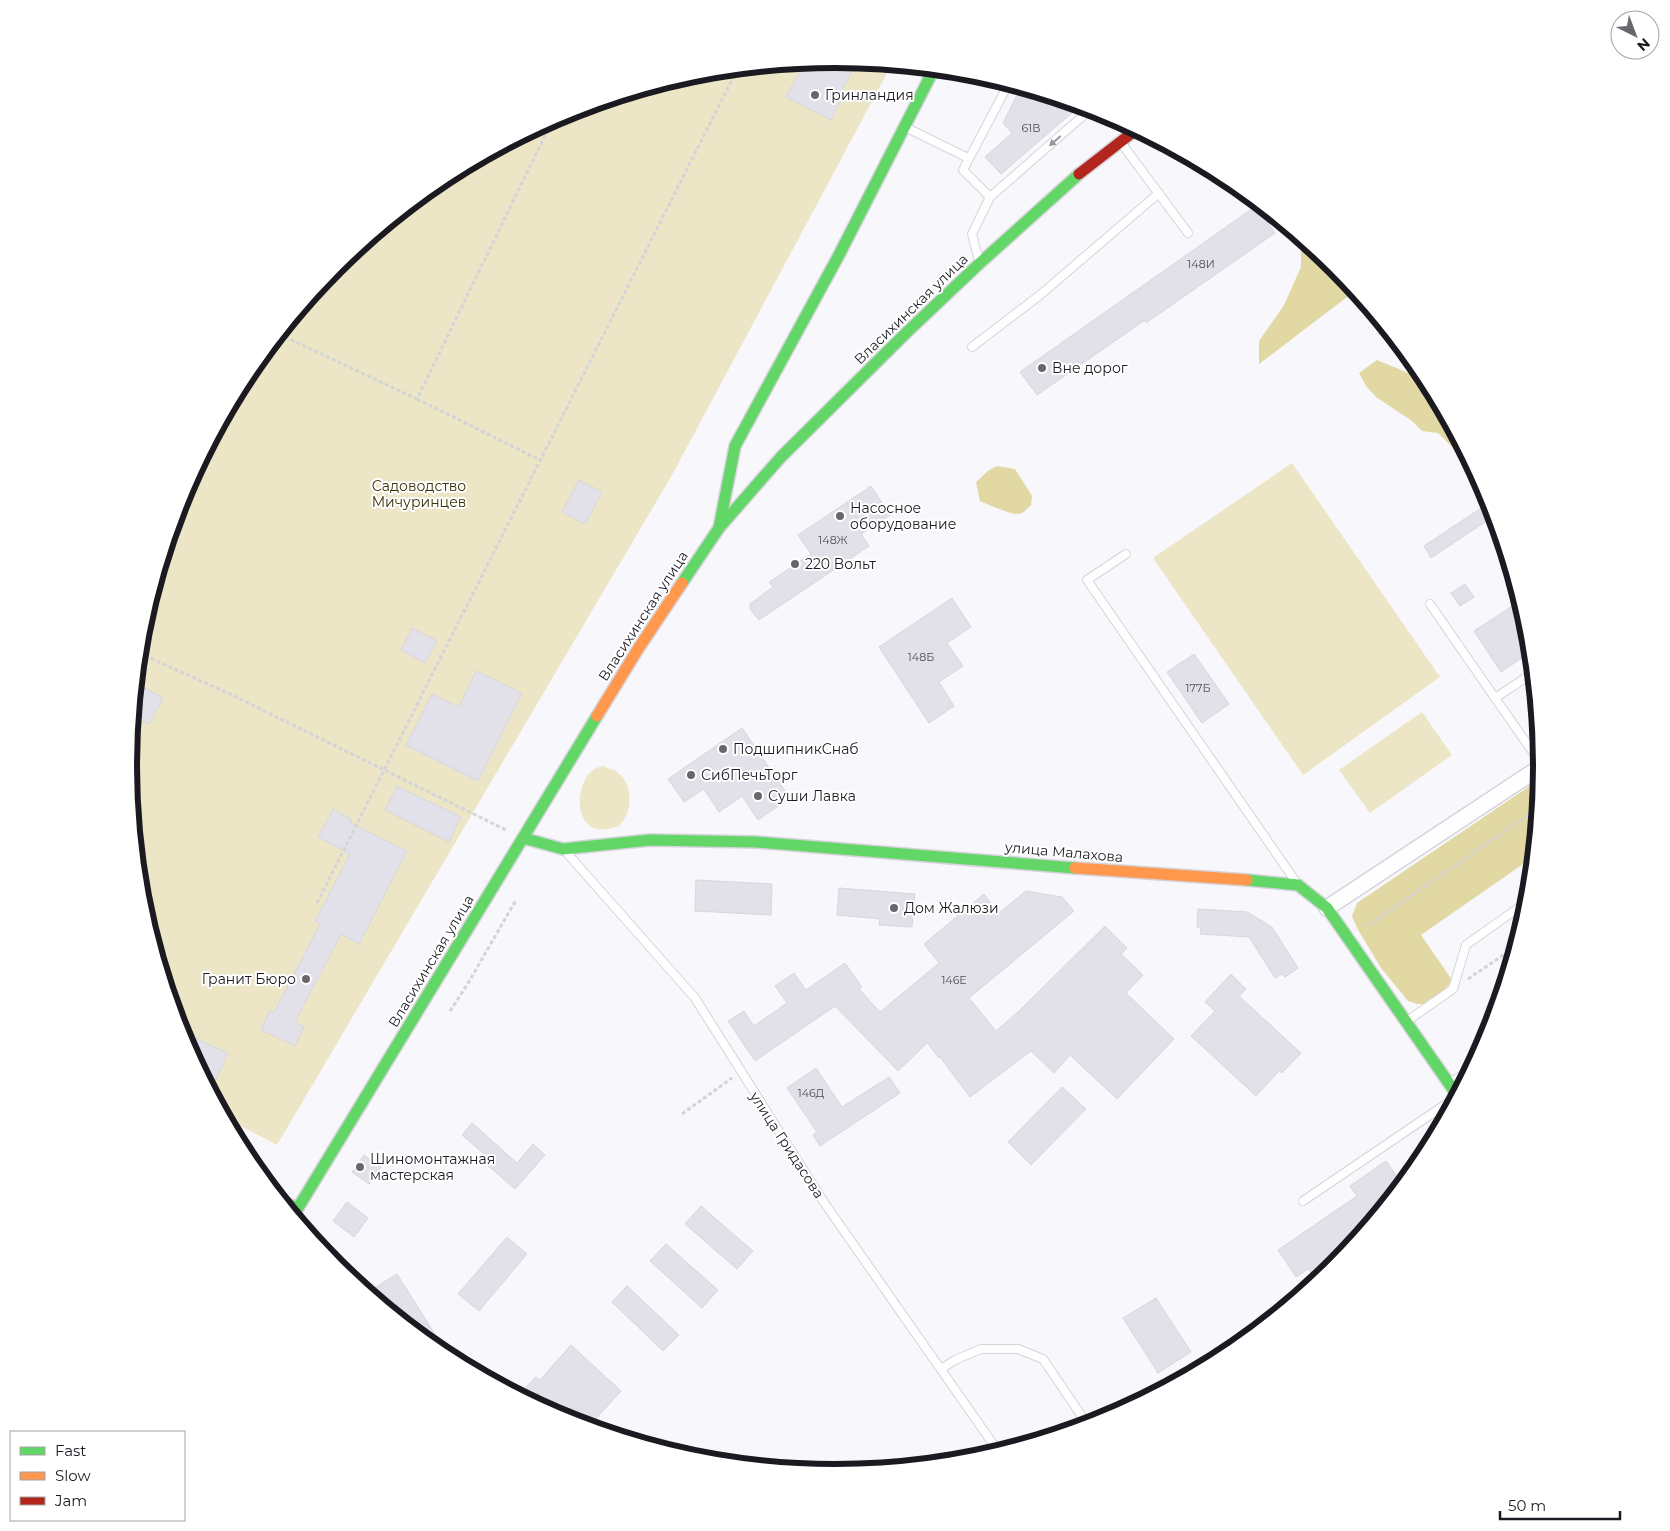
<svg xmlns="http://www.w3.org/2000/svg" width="1670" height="1531" font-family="Montserrat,sans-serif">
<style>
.green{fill:#ece6c6}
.forest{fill:#e2d8a3}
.building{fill:#e2e0e9;stroke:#d8d6dc}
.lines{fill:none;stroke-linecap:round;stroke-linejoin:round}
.lane-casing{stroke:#d6d4da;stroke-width:10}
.street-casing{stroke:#d6d4da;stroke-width:18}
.fast-casing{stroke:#d6d4da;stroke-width:14}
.slow-casing{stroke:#d6d4da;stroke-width:14}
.jam-casing{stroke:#d6d4da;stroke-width:14}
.path{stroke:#d4d4d6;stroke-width:3;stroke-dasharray:4 2.5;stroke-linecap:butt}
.lane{stroke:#fefefe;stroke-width:8}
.street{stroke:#fefefe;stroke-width:15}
.fast{stroke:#63d668;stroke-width:11}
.slow{stroke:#ff974d;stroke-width:11}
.jam{stroke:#b3261e;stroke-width:11}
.oneway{fill:#98979b}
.poi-dot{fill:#69676d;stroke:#fff;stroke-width:2}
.labels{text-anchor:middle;stroke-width:4;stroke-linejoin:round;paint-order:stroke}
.number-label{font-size:11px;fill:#504e55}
.poi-label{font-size:14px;fill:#1c1a21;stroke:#fff;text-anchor:start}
.street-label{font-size:14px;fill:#1c1a21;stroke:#fff}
.park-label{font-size:14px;fill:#3a3206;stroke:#fff}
.rim{fill:none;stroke:#1c1a21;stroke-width:6}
</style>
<rect width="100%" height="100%" fill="#f8f7fb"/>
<g class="green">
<polygon points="835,59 892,64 672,475 277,1145 227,1119 182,1036 142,903 128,765 142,627 182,495 248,373 335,266 443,178 565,112 697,72"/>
<polygon points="1292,463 1440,677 1303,775 1153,558"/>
<polygon points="1422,712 1452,755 1370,813 1339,770"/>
<path d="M603,766C606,768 611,769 614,770C634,782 634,811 619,826C612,828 603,831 596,829C573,821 577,783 592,771C595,768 599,767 603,766Z"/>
</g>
<g class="forest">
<polygon points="1301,238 1335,266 1355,291 1259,364 1259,341 1284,305 1301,267"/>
<path d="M1377,360C1394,368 1431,378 1436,398C1437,401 1436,406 1436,410L1448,420L1475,470L1438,433L1422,431L1412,421L1376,397L1366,386L1359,373Z"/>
<path d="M997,466L1015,469L1032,496L1031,505C1027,509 1023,514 1018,514C1012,515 987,504 980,501L976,482L989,470Z"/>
<polygon points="1540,779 1533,857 1421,935 1452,980 1444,991 1426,1004 1417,1004 1408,1001 1381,968 1357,928 1352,916 1357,903"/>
</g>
<g class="building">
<polygon points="835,59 857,61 840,94 843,96 831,120 786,97 805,62"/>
<polygon points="1021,87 1081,105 1001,174 985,157 1012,133 1003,123"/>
<polygon points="1256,206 1275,233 1146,323 1145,320 1037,395 1020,372"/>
<polygon points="579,480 602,492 585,524 562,512"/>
<polygon points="871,486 890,515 861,534 869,546 759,620 750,609 750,604 773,587 769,582 811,554 798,535"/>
<polygon points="1490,502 1494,516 1431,558 1424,546"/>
<polygon points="1465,584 1474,597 1460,606 1451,593"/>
<polygon points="952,598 971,627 947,643 963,666 939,682 954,706 929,723 879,647"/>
<polygon points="1520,601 1528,628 1531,652 1501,672 1474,631"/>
<polygon points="412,628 437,641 425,663 401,650"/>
<polygon points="1194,654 1229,704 1202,723 1167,672"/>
<polygon points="476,671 522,693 478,781 406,745 432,694 459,707"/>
<polygon points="145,688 163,698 149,724 133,716 134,710"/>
<polygon points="742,728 790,798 758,820 742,796 719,812 704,789 684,802 668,779"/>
<polygon points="397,786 461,817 449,842 385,810"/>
<polygon points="333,809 351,819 350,822 407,851 359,944 341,934 295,1022 304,1027 295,1046 261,1030 270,1010 274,1013 320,924 315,921 350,854 318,837"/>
<polygon points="696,880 772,884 771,915 695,911"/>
<polygon points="839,888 915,894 912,927 879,925 880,919 837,915"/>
<polygon points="1026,891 1062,897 1074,911 969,998 996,1031 1018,1012 1105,926 1127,948 1121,954 1143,975 1126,993 1174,1039 1117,1099 1070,1055 1054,1073 1031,1051 970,1097 940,1057 939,1058 927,1043 898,1071 835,1006 755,1061 728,1021 744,1011 754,1026 787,1003 775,986 794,973 806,990 845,963 862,987 859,989 880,1012 939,963 924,944 984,894 999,913"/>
<polygon points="1198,909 1247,912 1272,927 1298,968 1285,977 1282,974 1275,978 1249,937 1200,934 1201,927 1197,927"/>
<polygon points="1231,974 1246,989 1239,996 1301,1053 1282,1073 1279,1071 1256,1096 1191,1036 1215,1011 1205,1002"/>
<polygon points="181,1032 228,1053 214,1084 206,1080"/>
<polygon points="816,1068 842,1107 889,1077 900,1093 820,1146 813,1135 817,1132 787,1088"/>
<polygon points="1062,1087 1086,1109 1031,1165 1008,1142"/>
<polygon points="472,1123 517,1163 533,1144 545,1155 515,1189 485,1163 489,1158 462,1135"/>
<polygon points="364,1155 381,1167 369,1184 352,1172"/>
<polygon points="1386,1161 1402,1184 1384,1205 1357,1224 1362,1232 1335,1265 1316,1280 1308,1269 1296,1277 1278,1250 1357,1196 1350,1186"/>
<polygon points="347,1202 368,1218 354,1237 333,1221"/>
<polygon points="701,1206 753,1251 737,1269 685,1224"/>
<polygon points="507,1237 527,1254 479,1311 458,1294"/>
<polygon points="666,1244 718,1290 702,1308 650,1261"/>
<polygon points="397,1274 448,1355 447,1356 368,1292"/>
<polygon points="627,1286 679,1335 663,1351 612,1302"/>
<polygon points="1156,1298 1191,1352 1158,1373 1123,1318"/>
<polygon points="571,1345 621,1391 589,1426 564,1418 519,1394 536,1377 540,1380"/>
</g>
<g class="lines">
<g class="lane-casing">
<g id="lane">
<polyline points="905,127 968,158"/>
<polyline points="1122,144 1188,233"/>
<polyline points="990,197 963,170 1009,83"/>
<polyline points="978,257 972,234 990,197 1092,108"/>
<polyline points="972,347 1040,295 1159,193"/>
<polyline points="1126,554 1087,580 1296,882"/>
<polyline points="1430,604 1495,698"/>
<polyline points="1533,673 1495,698 1542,765"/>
<polyline points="566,852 695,998 823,1201 998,1451"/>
<polyline points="1407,1021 1453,989 1466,945 1528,901"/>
<polyline points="1450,1083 1469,1071"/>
<polyline points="1303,1201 1455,1098"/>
<polyline points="941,1369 955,1360 981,1349 1018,1349 1043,1359 1087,1424"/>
</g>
</g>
<g class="street-casing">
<polyline id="street" points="1327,908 1542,766"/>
</g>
<g class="fast-casing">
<g id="fast">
<polyline points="719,528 735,446 839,255 934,69"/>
<polyline points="682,583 719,528 781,457 906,333 980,263 1079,174"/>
<polyline points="523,838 563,849 650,840 756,842 1075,868"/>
<polyline points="1247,880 1298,885 1327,908 1457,1095"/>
<polyline points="283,1202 298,1208 597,716"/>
</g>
</g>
<g class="slow-casing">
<g id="slow">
<polyline points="597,716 638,649 682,583"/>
<polyline points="1075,868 1247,880"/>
</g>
</g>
<g class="jam-casing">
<polyline id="jam" points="1079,174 1137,129"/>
</g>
<g class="path">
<polyline points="279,334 417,399 553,119"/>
<polyline points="417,399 540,460"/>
<polyline points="139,653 232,695 506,830"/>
<polyline points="317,903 738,68"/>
<polyline points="1369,925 1538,808"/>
<polyline points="1468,979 1515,947"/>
<polyline points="450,1011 467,985 516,900"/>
<polyline points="682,1114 732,1078"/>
</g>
<use href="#lane" class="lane"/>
<use href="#street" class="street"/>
<use href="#fast" class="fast"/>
<use href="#slow" class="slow"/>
<use href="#jam" class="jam"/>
</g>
<defs><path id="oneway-solid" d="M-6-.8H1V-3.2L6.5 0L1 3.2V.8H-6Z" transform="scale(1.25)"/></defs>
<use class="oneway" href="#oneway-solid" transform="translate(1055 141) rotate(139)"/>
<g class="poi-dot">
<circle cx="815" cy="95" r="5"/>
<circle cx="1042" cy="368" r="5"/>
<circle cx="840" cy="516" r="5"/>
<circle cx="795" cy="564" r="5"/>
<circle cx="723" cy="749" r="5"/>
<circle cx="691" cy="775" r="5"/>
<circle cx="758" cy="796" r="5"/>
<circle cx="894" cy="908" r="5"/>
<circle cx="306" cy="979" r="5"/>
<circle cx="360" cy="1167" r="5"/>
</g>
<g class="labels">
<g class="number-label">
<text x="1031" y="132">61В</text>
<text x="1201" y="268">148И</text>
<text x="833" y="544">148Ж</text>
<text x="921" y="661">148Б</text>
<text x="1198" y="692">177Б</text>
<text x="954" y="984">146Е</text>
<text x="811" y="1097">146Д</text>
</g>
<g class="poi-label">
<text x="825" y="100">Гринландия</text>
<text x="1052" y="373">Вне дорог</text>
<text x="850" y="513">Насосное<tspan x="850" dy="16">оборудование</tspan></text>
<text x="805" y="569">220 Вольт</text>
<text x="733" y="754">ПодшипникСнаб</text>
<text x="701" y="780">СибПечьТорг</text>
<text x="768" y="801">Суши Лавка</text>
<text x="904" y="913">Дом Жалюзи</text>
<text x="296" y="984" text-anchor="end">Гранит Бюро</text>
<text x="370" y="1164">Шиномонтажная<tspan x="370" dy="16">мастерская</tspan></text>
</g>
<g class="street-label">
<text transform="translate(911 309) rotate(-44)" y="5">Власихинская улица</text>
<text transform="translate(643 616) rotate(-57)" y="5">Власихинская улица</text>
<text transform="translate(1064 852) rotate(5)" y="5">улица Малахова</text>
<text transform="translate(431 961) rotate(-59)" y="5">Власихинская улица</text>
<text transform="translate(787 1145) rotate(57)" y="5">улица Гридасова</text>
</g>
<g class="park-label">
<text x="419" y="491">Садоводство<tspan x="419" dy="16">Мичуринцев</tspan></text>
</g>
</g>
<path d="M0 0H1670V1531H0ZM137 766a698 698 0 1 1 1396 0a698 698 0 1 1-1396 0Z" fill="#fff" fill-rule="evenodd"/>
<path class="rim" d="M137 766a698 698 0 1 1 1396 0a698 698 0 1 1-1396 0Z"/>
<rect x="10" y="1431" width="175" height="90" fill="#ffffff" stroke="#a4a3a6"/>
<rect x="20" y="1447" width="25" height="8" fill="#63d668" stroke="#a4a3a6"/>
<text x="55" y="1456" font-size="15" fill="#1c1a21">Fast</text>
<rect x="20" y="1472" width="25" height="8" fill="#ff974d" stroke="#a4a3a6"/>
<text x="55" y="1481" font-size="15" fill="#1c1a21">Slow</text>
<rect x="20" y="1497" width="25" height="8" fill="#b3261e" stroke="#a4a3a6"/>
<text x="55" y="1506" font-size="15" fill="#1c1a21">Jam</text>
<g transform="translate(1635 35) rotate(138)"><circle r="24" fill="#ffffff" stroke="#a4a3a6"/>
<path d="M0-4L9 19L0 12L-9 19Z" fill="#69676d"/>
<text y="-8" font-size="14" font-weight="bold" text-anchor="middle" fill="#1c1a21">N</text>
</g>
<path d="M1500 1511v8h120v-8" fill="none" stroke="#1c1a21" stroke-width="2.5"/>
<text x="1508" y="1511" font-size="15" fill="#1c1a21" stroke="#ffffff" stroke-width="4" paint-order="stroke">50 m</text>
</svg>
